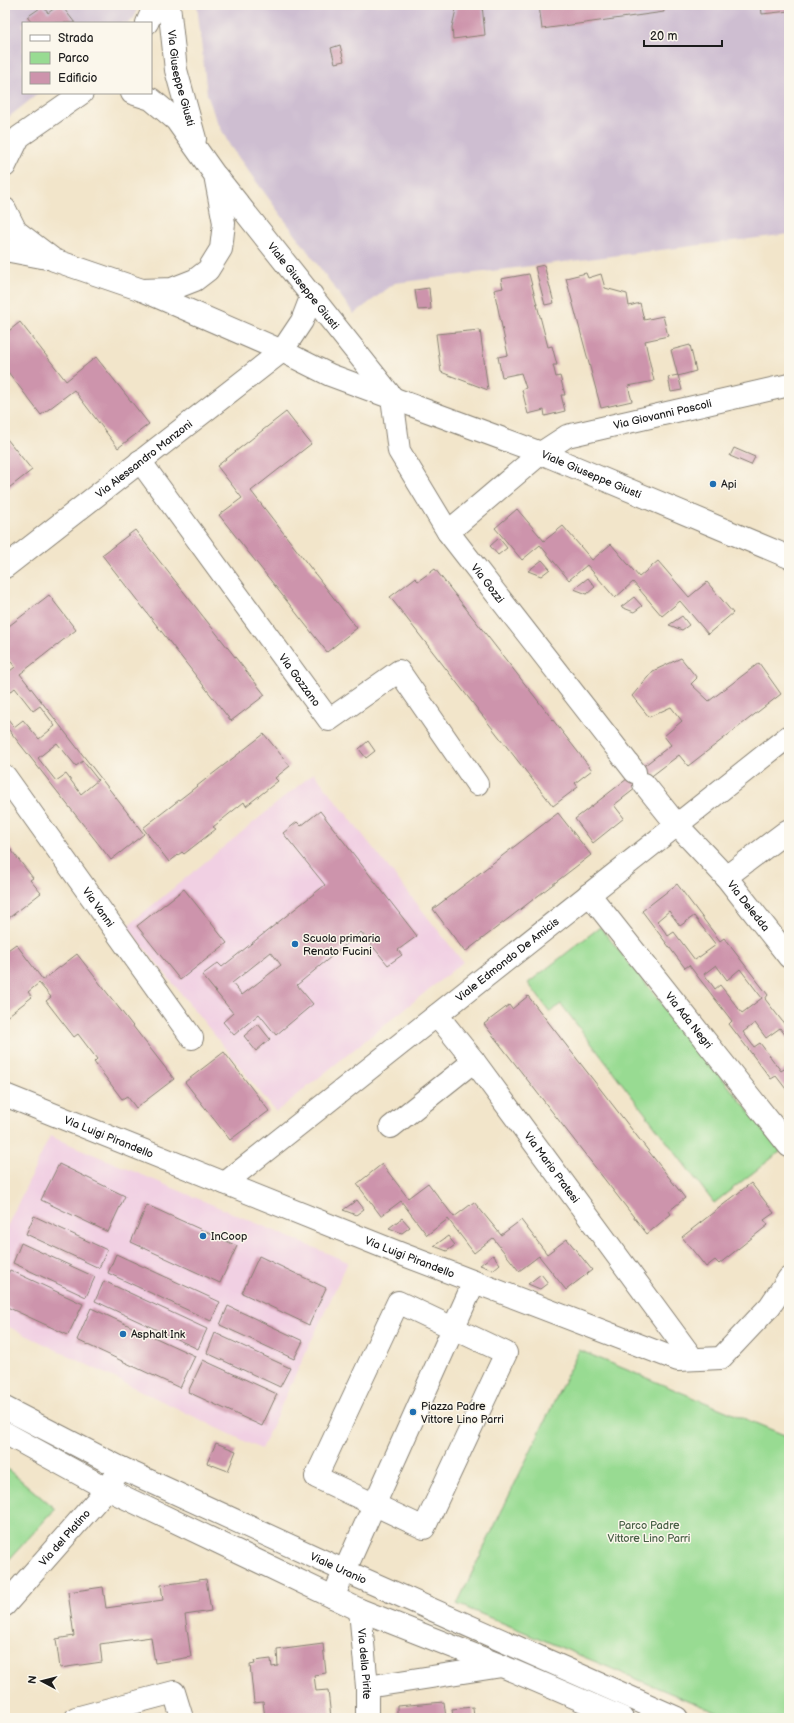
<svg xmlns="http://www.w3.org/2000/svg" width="794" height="1723" font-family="'Balsamiq Sans',sans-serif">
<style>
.built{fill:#f1d0e3}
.industrial{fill:#cebed1}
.green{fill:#98db92;stroke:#5a7c57}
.building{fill:#cd94ac;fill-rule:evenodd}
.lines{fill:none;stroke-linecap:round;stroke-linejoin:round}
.street-casing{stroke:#878073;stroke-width:24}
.secondary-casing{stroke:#878073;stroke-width:24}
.primary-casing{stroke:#878073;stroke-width:24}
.street{stroke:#fff;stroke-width:22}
.secondary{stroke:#fff;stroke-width:22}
.primary{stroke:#fff;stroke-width:22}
.poi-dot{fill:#1f6fb2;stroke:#fbf7ec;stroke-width:1.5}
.labels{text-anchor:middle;stroke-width:3;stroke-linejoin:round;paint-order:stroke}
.street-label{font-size:11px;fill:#1c1c1c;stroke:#fbf7ec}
.poi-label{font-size:11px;fill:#1c1c1c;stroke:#fbf7ec;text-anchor:start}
.park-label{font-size:11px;fill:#475f45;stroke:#fbf7ec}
</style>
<rect width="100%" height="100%" fill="#fbf7ec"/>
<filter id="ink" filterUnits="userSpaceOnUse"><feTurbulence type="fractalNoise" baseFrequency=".025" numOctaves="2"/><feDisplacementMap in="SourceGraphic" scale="8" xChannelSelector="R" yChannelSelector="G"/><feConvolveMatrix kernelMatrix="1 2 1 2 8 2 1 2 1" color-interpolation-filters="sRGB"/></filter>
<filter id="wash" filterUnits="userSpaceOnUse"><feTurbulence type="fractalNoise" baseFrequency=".012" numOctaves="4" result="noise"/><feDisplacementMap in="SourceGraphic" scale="16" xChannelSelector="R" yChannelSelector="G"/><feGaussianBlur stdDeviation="0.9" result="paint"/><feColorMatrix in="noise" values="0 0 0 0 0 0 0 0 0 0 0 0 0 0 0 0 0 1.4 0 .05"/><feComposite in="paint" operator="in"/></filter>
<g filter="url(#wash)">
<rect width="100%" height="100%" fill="#f2e5ca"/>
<g class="built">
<polygon points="314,773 463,962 276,1112 127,926"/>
<polygon points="50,1136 348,1262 261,1449 5,1325 5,1231"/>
</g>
<g class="industrial">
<polygon points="5,5 138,5 134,18 128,23 23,23 23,93 39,93 5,120"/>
<polygon points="197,5 789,5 789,234 395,283 354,314 230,146 215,117 207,94"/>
</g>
<g class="green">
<polygon points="600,927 781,1151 714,1203 561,1004 550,1012 528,983"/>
<polygon points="579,1350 789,1437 789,1718 730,1718 457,1604"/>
<polygon points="5,1467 55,1509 5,1564"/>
</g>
<g id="blocks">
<g class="building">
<polygon points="59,5 61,5 75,23 32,23 27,17 43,6 48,13"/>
<polygon points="457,5 482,5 485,35 453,39 452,27"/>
<polygon points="539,5 663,5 664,12 542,29"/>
<polygon points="761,5 789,5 789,11 762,14"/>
<polygon points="340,45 344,61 335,63 331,48"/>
<polygon points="544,265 554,303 545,305 535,267"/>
<polygon points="586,273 588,278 601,274 605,288 627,294 629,306 640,303 644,320 663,316 668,336 645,341 654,381 628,386 632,401 601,408 566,278"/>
<polygon points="529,274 548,347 552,346 557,365 553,365 556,377 560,376 565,395 561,395 565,411 545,416 544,410 528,414 522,390 526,388 521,373 502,377 498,357 508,355 494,290 503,288 501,279"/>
<polygon points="429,288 431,309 418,310 415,290"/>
<polygon points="20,322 66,381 96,357 149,424 118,448 74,390 41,415 5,368 5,334"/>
<polygon points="480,330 488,390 441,372 436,334"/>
<polygon points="690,345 696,371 678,376 671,350"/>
<polygon points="678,375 682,390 671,392 668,377"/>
<polygon points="286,412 311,444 251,491 357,628 327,652 219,515 242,498 217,466"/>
<polygon points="7,439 32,470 5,491 5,440"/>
<polygon points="734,448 755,457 751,465 730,456"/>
<polygon points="517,509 544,541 563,526 592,560 611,544 639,577 658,561 689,597 707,582 733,613 708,634 680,601 662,616 633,582 615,598 587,565 569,580 540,545 522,560 495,528"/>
<polygon points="135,530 265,695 231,721 102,555"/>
<polygon points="499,538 507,548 498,555 490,546"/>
<polygon points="542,560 550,569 541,576 528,571"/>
<polygon points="435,569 592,770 575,783 578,787 553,806 390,597 415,578 418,581"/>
<polygon points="588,578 595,587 587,594 574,589"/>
<path d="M49,595L76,630L20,674L144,834L111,860L5,725V715L14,727L23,720L39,739L55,726L40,706L33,711L15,688L5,696V675L15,667L5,654V629ZM57,743L76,766L83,761L98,780L81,794L66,774L56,781L38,758Z"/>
<polygon points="634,597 642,606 634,612 621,607"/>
<polygon points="682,616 689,625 682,630 669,625"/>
<polygon points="681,658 697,678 691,684 709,701 759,663 781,694 688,766 679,755 614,805 624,818 593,843 575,819 671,745 664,736 682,721 671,707 649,717 632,696 653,671"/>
<polygon points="264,734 290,766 275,778 278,781 246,806 244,802 213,827 216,829 184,854 182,852 169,862 143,828"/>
<polygon points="368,741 375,751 366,758 359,749"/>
<path d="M320,811L417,936L398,950L402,955L388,965L361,932L297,985L313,1004L276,1035L259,1014L234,1035L223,1022L233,1013L202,975L218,963L222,967L325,885L283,833L297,822L301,826ZM271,952L281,965L242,995L232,983Z"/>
<polygon points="558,813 591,855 465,952 433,909"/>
<polygon points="5,842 33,878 30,880 41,893 5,921"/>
<path d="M677,884L720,941L724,938L768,995L765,999L789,1030V1040L780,1028L766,1038L755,1023L743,1032L754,1047L760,1043L781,1071L789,1066V1093L776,1076L771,1079L729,1024L732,1021L695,973L689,965L685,968L642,911ZM669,911L680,926L694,916L716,945L695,960L674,932L668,936L657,921ZM716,965L727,980L740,969L762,998L742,1013L720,985L715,989L704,974Z"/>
<polygon points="184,889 227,943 180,980 137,926"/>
<polygon points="16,944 43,980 77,954 174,1079 136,1108 127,1096 122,1099 94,1062 97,1059 78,1034 74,1037 46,1001 51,997 39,983 28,992 32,997 5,1018 5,952"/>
<polygon points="528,996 685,1198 669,1211 671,1214 647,1234 484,1024 509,1005 512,1009"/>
<polygon points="258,1024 270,1039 256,1051 244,1036"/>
<polygon points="224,1052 269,1111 230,1140 185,1082"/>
<polygon points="59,1164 125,1196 108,1232 41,1200"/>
<polygon points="382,1164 408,1198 428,1183 454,1217 474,1202 501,1235 521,1220 547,1254 567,1239 592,1270 566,1290 539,1256 519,1271 493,1238 474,1253 448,1219 427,1235 401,1201 381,1216 357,1184"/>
<polygon points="751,1183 774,1213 764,1220 768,1225 719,1264 715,1260 706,1267 682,1237"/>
<polygon points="357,1200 364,1209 356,1215 343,1210"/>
<polygon points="147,1205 237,1246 220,1283 131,1242"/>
<polygon points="34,1216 107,1250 99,1268 26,1234"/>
<polygon points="402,1218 410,1227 402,1233 389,1228"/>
<polygon points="448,1236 455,1245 447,1251 434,1246"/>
<polygon points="21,1243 95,1277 86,1297 13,1263"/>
<polygon points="116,1254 220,1302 211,1321 108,1273"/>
<polygon points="493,1255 500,1264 493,1270 480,1265"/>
<polygon points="259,1256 326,1288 309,1325 242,1293"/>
<polygon points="10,1270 83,1304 68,1335 5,1306 5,1279"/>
<polygon points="541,1274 548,1283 540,1289 528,1284"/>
<polygon points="104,1281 207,1329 198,1349 95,1301"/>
<polygon points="228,1306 303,1341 294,1359 220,1325"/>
<polygon points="91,1308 195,1356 180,1388 77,1340"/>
<polygon points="215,1333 290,1368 280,1387 207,1353"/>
<polygon points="203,1360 277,1394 262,1426 188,1392"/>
<polygon points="216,1443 236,1451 228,1471 207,1463"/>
<polygon points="206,1579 211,1611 185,1615 191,1657 155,1663 151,1637 100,1644 102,1662 60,1668 56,1639 74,1636 68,1592 103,1587 106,1608 163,1600 161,1585"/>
<polygon points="323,1644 326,1673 314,1675 316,1691 328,1690 331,1718 265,1718 263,1702 254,1703 250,1665 255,1664 254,1661 271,1659 272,1667 278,1666 277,1650"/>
<polygon points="444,1702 446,1718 397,1718 397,1706"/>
<polygon points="473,1707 474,1718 450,1718 453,1717 452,1709"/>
</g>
</g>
</g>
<g filter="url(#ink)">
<use href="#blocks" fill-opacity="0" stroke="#878073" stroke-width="1"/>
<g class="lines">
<g class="street-casing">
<g id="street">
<path id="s1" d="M392,397L399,451L448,532L635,772"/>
<path id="s2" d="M140,461L329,720L399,671L477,784"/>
<path id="s3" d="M448,532L541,453L567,436L789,385"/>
<path id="s4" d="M5,567L282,351L302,321L312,295"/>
<path id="s5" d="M5,776L192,1038"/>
<polyline points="644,784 677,825 726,877"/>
<path id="s6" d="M787,831L726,877L789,957"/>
<path id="s7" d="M589,894L789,1146"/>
<polyline points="437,1015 474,1061"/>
<path id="s8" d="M5,1095L399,1253L678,1360L721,1358L770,1306L789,1278"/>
<path id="s9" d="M391,1127L474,1061L693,1359"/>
<path id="s10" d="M225,1183L789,736"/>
<polygon points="398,1302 506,1353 424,1528 316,1477"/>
<polyline points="333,1597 474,1282"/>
<path id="s11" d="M5,1605L107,1489L121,1468"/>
<path id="s12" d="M360,1610L367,1687V1718"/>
<polyline points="367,1687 502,1666"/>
<polyline points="76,1718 174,1692 182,1718"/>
</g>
</g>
<g class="secondary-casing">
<g id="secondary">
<path id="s13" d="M169,5L176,70L195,139"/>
<polyline points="147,23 155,5"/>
<polyline points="5,166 19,137 82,93"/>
<path id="s14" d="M217,177L392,397"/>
<polyline points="5,209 16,231 54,260 142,290 172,289 195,280 208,270 221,249 224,223 215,175 176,120 151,99 132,93"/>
<polyline points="5,250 47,258"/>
<path id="s15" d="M142,290L282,351L330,375L541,453L789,557"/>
</g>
</g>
<g class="primary-casing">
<g id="primary">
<path id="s16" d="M5,1408L117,1466L345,1571L677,1718"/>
<polyline points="5,1433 107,1489 360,1610 502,1666 623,1718"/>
</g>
</g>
<use href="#street" class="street"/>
<use href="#secondary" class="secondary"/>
<use href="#primary" class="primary"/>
</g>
</g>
<g class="poi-dot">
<circle cx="713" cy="484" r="4"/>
<circle cx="295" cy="944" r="4"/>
<circle cx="203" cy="1236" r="4"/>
<circle cx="123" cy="1334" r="4"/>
<circle cx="413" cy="1412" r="4"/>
</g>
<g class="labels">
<g class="street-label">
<text dy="4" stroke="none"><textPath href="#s13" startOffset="74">Via Giuseppe Giusti</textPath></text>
<text dy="4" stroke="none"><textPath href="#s14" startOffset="139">Viale Giuseppe Giusti</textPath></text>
<text dy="4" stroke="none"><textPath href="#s3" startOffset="251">Via Giovanni Pascoli</textPath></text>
<text dy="4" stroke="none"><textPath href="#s4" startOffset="176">Via Alessandro Manzoni</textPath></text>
<text dy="4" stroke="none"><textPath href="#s15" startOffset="486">Viale Giuseppe Giusti</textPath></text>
<text dy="4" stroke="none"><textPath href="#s1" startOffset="214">Via Gozzi</textPath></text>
<text dy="4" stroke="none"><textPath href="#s2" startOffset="271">Via Gozzano</textPath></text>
<text dy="4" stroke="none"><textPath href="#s6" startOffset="113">Via Deledda</textPath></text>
<text dy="4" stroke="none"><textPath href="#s5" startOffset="161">Via Vanni</textPath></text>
<text dy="4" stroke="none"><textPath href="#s10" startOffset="360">Viale Edmondo De Amicis</textPath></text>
<text dy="4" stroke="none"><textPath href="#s7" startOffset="161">Via Ada Negri</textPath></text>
<text dy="4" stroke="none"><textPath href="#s8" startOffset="112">Via Luigi Pirandello</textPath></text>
<text dy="4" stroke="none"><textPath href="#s9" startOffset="238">Via Mario Pratesi</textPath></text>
<text dy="4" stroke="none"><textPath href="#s8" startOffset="436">Via Luigi Pirandello</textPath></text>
<text dy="4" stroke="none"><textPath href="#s11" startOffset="90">Via del Platino</textPath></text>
<text dy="4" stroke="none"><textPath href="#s16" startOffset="370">Viale Uranio</textPath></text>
<text dy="4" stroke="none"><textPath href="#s12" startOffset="54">Via della Pirite</textPath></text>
</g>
<g class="poi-label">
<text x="721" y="488">Api</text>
<text x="303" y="942">Scuola primaria<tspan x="303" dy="13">Renato Fucini</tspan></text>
<text x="211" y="1240">InCoop</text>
<text x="131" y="1338">Asphalt Ink</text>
<text x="421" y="1410">Piazza Padre<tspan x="421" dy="13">Vittore Lino Parri</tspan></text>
</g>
<g class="park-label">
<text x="649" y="1529">Parco Padre<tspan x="649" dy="13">Vittore Lino Parri</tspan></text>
</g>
</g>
<rect width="794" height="1723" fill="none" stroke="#fbf7ec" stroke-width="20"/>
<rect x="22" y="22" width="130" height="72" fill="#fbf7ec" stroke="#a29f99"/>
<rect x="30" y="35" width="20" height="6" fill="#ffffff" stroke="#a29f99"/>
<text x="58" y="42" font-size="12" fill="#1c1c1c">Strada</text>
<rect x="30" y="52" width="20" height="12" fill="#98db92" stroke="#a29f99"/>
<text x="58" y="62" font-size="12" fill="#1c1c1c">Parco</text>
<rect x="30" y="72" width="20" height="12" fill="#cd94ac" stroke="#a29f99"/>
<text x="58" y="82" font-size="12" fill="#1c1c1c">Edificio</text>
<g transform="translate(42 1681) rotate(277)" stroke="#fbf7ec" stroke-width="3" paint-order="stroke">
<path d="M0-3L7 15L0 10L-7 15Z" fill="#1c1c1c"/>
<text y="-6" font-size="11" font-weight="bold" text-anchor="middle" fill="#1c1c1c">N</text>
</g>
<path d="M644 40v6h78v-6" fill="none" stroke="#1c1c1c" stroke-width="2"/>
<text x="650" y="40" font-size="12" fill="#1c1c1c" stroke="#fbf7ec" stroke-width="3" paint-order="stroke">20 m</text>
</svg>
